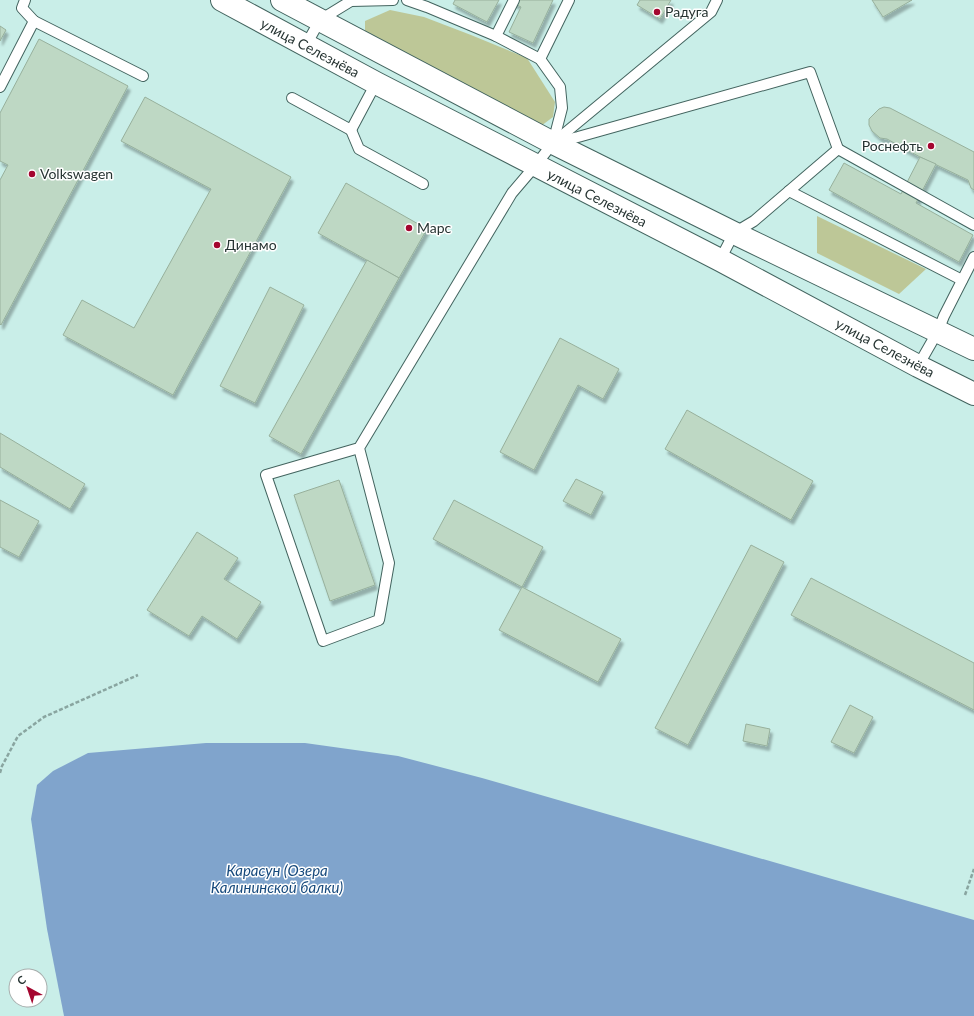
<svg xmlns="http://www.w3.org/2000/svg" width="974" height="1016" font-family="Lato,sans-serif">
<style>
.green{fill:#bdc797}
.water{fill:#80a4cc}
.building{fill:#bed8c4;stroke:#97b09c;filter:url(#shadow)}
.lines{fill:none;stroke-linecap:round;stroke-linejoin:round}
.lane-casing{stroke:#43645f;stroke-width:12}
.secondary-casing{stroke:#43645f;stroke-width:24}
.path{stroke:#89a5a0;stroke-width:2.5;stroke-dasharray:4 2;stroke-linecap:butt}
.lane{stroke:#fff;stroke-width:10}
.secondary{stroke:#fff;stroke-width:22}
.poi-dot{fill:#a4062f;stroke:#fff;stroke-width:1.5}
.labels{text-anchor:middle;stroke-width:3;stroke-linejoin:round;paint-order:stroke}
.poi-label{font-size:14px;fill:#263432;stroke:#fff;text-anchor:start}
.street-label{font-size:14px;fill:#263432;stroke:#fff}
.water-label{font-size:15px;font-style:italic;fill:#16497c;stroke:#fff}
</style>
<defs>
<filter id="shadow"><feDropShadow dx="2.5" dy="4.5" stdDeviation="1" flood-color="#0004"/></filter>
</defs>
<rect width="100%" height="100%" fill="#c9eee8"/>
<g class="green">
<polygon points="390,10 424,17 471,35 527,58 555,102 553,117 541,126 365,36 365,21"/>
<polygon points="817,216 926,269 899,294 817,253"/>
</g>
<polygon class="water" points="206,743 305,743 398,756 482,778 974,920 974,1016 64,1016 47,929 31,819 37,785 53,771 88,753"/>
<g class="building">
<polygon points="455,0 499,0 487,22 453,4"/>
<polygon points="508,0 553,0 533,43 509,32 521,7"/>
<polygon points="640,0 671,0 660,19 637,5"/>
<polygon points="872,0 912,0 883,17"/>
<polygon points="0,26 6,30 0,41"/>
<polygon points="39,39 128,86 1,325 0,324 0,180 8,165 0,161 0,113"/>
<polygon points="145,97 291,177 173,395 63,335 82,300 134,328 211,189 121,141"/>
<polygon points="884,107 890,108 974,152 974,190 971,188 968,180 920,157 887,139 880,138 872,131 869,125 869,119 879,109"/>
<polygon points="920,157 936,164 916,203 973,235 959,262 829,190 844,163 901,194"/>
<polygon points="346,183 427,229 399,278 318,233"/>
<polygon points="367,260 399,278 301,454 269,436"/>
<polygon points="270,287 304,305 255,403 220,386"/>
<polygon points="560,338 619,369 603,399 578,385 534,470 500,452"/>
<polygon points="687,410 813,481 791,520 665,449"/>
<polygon points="0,433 85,484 70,509 0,467"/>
<polygon points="576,479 603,492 591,515 563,501"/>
<polygon points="339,480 375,585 330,601 294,495"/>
<polygon points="0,500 39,521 19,557 0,547"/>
<polygon points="454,500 543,547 522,587 433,539"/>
<polygon points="197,532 238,558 224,579 261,602 237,639 202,616 189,636 147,610"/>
<polygon points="751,545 784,562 688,745 655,728"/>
<polygon points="811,578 974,663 974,710 791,615"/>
<polygon points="522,587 621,639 598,682 499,630"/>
<polygon points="850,705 873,717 854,753 831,742"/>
<polygon points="746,724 770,729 767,746 743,741"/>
</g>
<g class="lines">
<g class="lane-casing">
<g id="lane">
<polyline points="407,0 427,7 496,36 540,59 560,87 562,108 553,143"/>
<polyline points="34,21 143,76"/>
<polyline points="496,36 514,0"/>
<polyline points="306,45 320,20 351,1 393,0"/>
<polyline points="540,59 569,0"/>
<polyline points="0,87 34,21 22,8 25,0"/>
<polyline points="292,98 351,130 376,83"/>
<polyline points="351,130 359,149 423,184"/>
<polyline points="557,142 578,137 810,72 838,149"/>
<polyline points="789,191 962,280"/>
<polyline points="720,260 734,233 754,221 838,149 974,225"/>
<polyline points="918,366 938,331 944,316 974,257"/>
<polyline points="359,448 389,563 379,620 323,641 266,475 359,448 512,193 535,166 553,143 711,12 717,0"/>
</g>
</g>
<g class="secondary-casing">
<g id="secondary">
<polyline points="222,0 376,83 720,260 918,366 974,394"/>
<polyline points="282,0 553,143 734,233 974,349"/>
</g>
</g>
<g class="path">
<polyline points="0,773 2,766 18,736 44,717 138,675"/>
<polyline points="965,895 974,869"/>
</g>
<use href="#lane" class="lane"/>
<use href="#secondary" class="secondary"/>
</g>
<g class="poi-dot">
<circle cx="657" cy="12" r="4"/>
<circle cx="931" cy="146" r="4"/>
<circle cx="32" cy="174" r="4"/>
<circle cx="409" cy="228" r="4"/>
<circle cx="217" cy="245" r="4"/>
</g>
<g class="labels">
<g class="poi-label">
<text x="665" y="17">Радуга</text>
<text x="923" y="151" text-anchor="end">Роснефть</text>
<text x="40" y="179">Volkswagen</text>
<text x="417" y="233">Марс</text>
<text x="225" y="250">Динамо</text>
</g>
<g class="street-label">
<text transform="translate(310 48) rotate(28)" y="5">улица Селезнёва</text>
<text transform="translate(597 198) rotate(27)" y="5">улица Селезнёва</text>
<text transform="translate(885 348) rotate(28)" y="5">улица Селезнёва</text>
</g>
<g class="water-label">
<text x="277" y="876">Карасун (Озера<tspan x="277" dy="17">Калининской балки)</tspan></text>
</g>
</g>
<g transform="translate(28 988) rotate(320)"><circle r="19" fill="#ffffff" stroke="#a8aead"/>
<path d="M0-3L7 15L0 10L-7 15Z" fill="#a4062f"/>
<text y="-6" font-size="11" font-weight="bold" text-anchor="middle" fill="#263432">С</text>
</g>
</svg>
